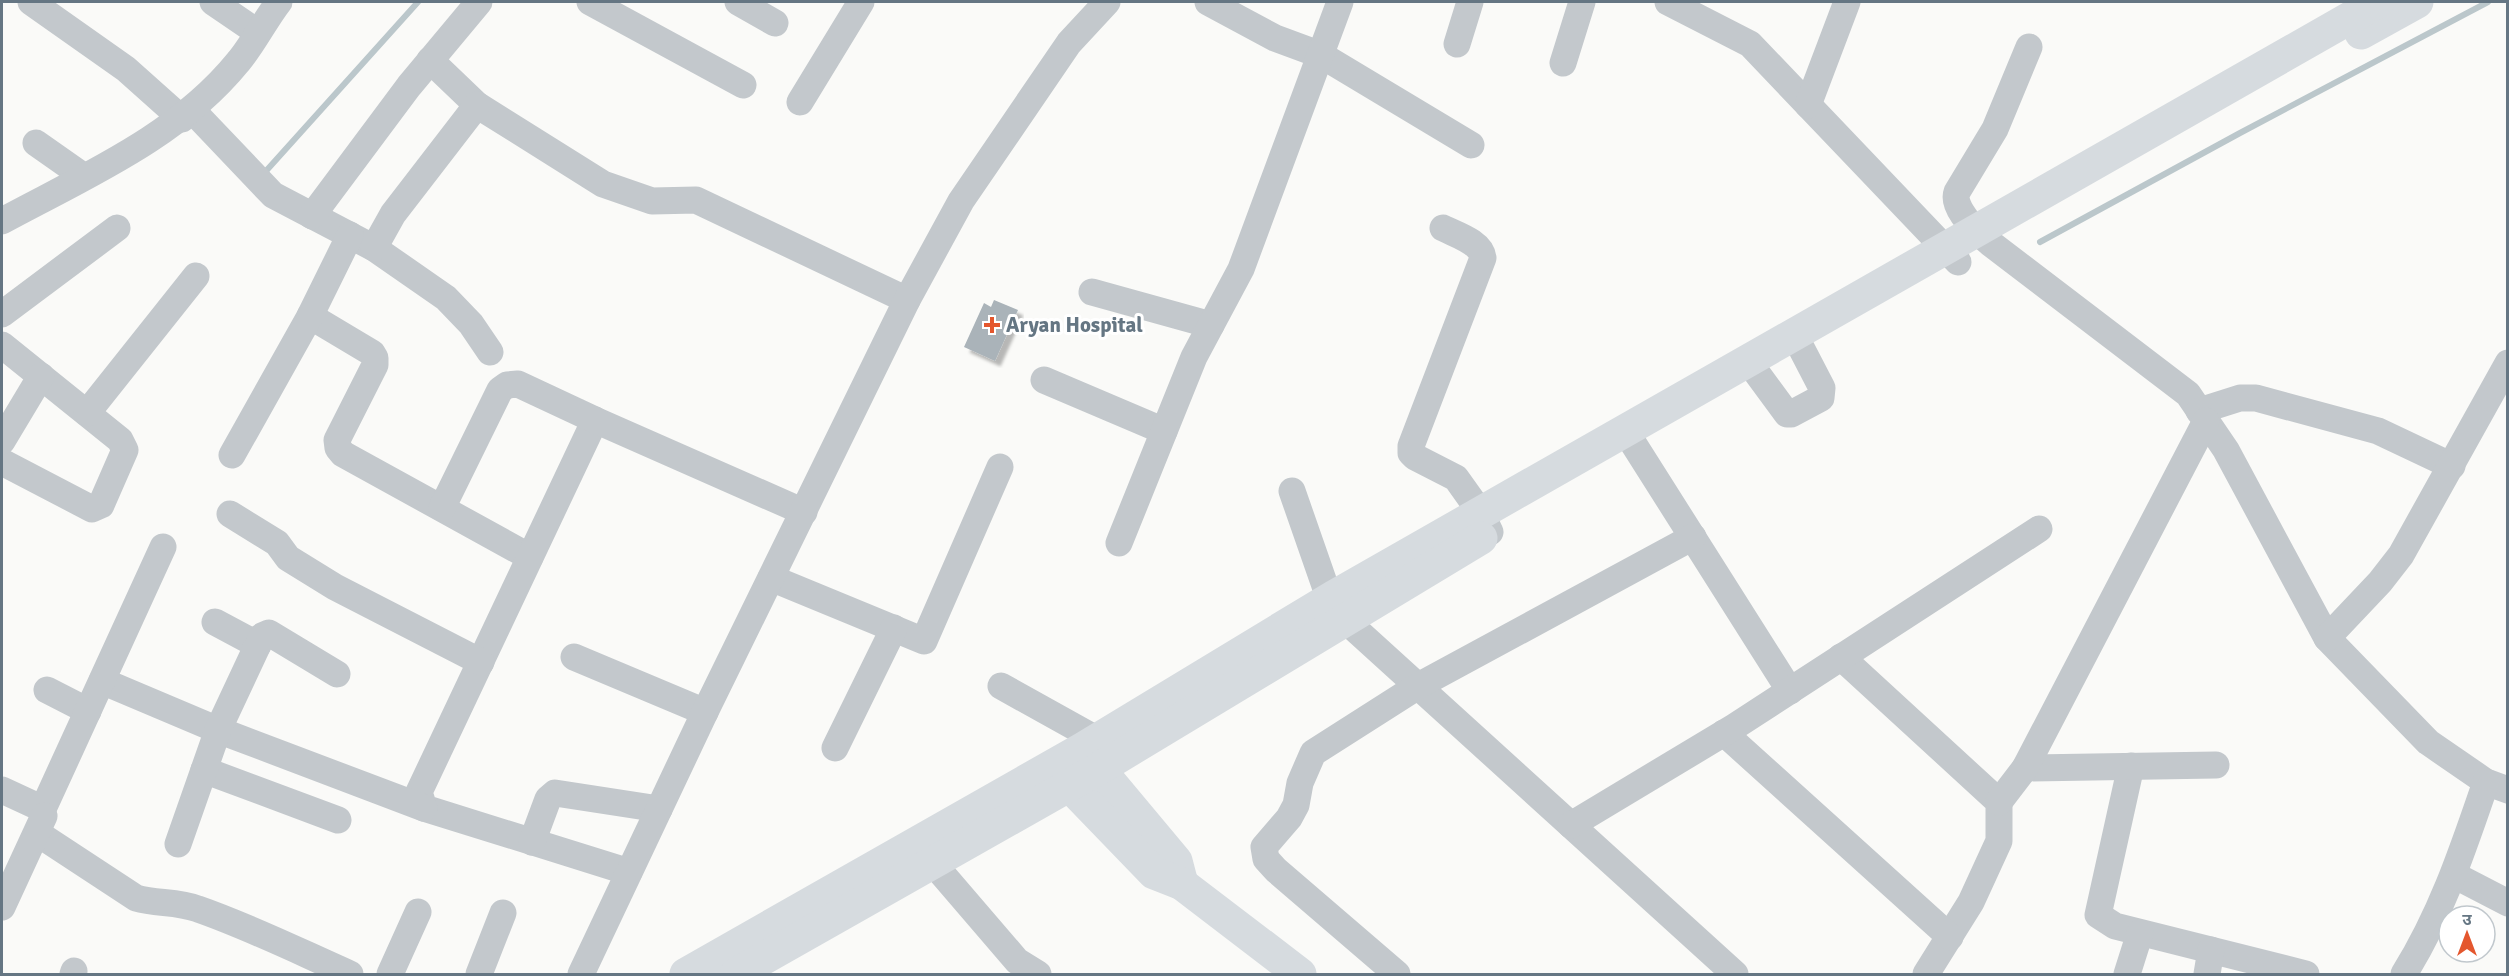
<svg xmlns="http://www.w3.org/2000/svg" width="2509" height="976" font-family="Signika,'Noto Sans Devanagari',sans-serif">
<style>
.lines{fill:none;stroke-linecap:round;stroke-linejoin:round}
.stream{stroke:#bbc7cb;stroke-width:6}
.building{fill:#aab3b9;filter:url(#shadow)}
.minor{stroke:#c3c8cc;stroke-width:27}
.major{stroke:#d6dbdf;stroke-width:33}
.poi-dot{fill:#e4572e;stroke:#fff;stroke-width:2}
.labels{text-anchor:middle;stroke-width:6;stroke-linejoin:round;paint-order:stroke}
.poi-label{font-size:21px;font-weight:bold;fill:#657683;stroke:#fff;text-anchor:start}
</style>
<defs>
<filter id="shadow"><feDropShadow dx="5.5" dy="5.5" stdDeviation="1.5" flood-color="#0004"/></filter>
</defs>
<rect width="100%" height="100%" fill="#fafaf8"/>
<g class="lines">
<g class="stream">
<polyline points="266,171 418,2"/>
<polyline points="2040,242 2240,133 2488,2"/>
</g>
</g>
<polygon class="building" points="994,300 1018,310 995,361 964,347 984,303 991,307"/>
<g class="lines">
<g class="minor">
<polyline points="31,2 126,69 182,119"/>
<polyline points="213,2 257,32"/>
<polyline points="590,2 743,85"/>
<polyline points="738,2 775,23"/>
<polyline points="1208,2 1275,38 1321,55 1471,145"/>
<polyline points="1668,2 1750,44 1958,262"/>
<polyline points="1457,44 1470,2"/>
<path d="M2029,47L1995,129L1957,192C1951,208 1978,233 1990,243L2188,394L2226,450L2327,638L2428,742L2486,782L2508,790"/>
<polyline points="430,60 477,105 603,184 652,201 696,200 907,300"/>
<polyline points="1563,63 1582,2"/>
<polyline points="800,102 861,2"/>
<polyline points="1808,105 1847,2"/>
<polyline points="192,110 273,195 374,248 446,298 471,324 490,352"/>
<polyline points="36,143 83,176"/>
<polyline points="312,216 409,86 479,2"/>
<path d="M2,221C85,176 177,137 238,62C252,46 265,20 279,2"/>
<path d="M1443,228C1457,235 1481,242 1483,258L1411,446V453L1415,457L1456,478L1481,513L1490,532"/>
<polyline points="374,248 393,214 477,105"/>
<polyline points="1092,292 1211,325"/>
<polyline points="2,314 117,228"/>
<polyline points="310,316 372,353 375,358 375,365 337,440 338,448 343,454 530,557"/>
<polyline points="2,345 120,440 125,450 101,505 92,509 2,462"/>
<polyline points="1748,361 1787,414 1791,414 1821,398 1822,388 1794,334"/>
<polyline points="1044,380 1164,431"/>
<polyline points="2199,411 2240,398 2256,398 2378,431 2452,466"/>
<polyline points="87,413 196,276"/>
<polyline points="595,420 419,792 424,808 629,872"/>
<polyline points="1626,432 1790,691"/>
<polyline points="2,441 41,376"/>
<polyline points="232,455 310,316 350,235"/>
<polyline points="1292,491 1330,600 1344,619 1735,974"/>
<polyline points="442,508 500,390 507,385 518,384 595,420 804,512"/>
<polyline points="230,514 277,543 288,558 335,587 481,662"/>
<polyline points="1119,543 1194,357 1241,269 1340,2"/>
<polyline points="771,578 924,641 1000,467"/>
<polyline points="215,622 258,645"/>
<polyline points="2327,638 2380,582 2401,555 2508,363"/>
<polyline points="574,657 705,712"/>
<polyline points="1841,657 1999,802 1999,841 1971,902 1926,974"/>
<polyline points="102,681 218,730 424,808"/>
<polyline points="1001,686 1098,740"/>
<polyline points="47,690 88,711"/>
<polyline points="1724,733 1950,937"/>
<polyline points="835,748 894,628"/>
<polyline points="2131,766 2098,915 2115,926 2306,974"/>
<polyline points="2025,768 2216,765"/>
<polyline points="204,770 338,820"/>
<polyline points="2,790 43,809 163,547"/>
<polyline points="1999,802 2025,768 2206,421"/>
<polyline points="1571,825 1734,727 2039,529"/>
<path d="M37,833L136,898C157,904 177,901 198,909C250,927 300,952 350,974"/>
<polyline points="532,842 548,799 555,793 659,809"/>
<polyline points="178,844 218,730 262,636 269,633 337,674"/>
<polyline points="921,846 932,862 1017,961 1038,974"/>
<polyline points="2454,875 2508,903"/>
<polyline points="2,907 44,816"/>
<polyline points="73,974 74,971"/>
<polyline points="390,974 418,912"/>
<polyline points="479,974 503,913"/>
<polyline points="581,974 705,712 907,300 961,201 1069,43 1107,2"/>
<polyline points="1397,974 1276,870 1266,859 1264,847 1289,818 1296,805 1300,783 1313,753 1418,686 1693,537"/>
<polyline points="2127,974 2140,933"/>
<polyline points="2207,974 2211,950"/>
<path d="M2404,974C2442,913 2463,849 2486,782"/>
</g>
<g class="major">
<polyline points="2361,33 2417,2"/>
<polyline points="1084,751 1176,861 1182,884"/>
<polyline points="1057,768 1069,785 1154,873 1182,884 1300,974"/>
<polyline points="686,974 1082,749 1333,597 2378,2"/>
<polyline points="736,974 1100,768 1481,538"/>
</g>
</g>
<path class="poi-dot" d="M989 316h6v6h6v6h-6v6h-6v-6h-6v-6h6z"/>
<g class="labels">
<g class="poi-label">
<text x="1006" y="332">Aryan Hospital</text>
</g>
</g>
<rect width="2509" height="976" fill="none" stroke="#657683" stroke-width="6"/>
<g transform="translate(2467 934)"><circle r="28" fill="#ffffff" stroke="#c1c8cd" stroke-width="1.5"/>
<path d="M0-4.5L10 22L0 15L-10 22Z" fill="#e4572e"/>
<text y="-9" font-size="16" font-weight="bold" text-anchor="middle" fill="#657683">उ</text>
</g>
</svg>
